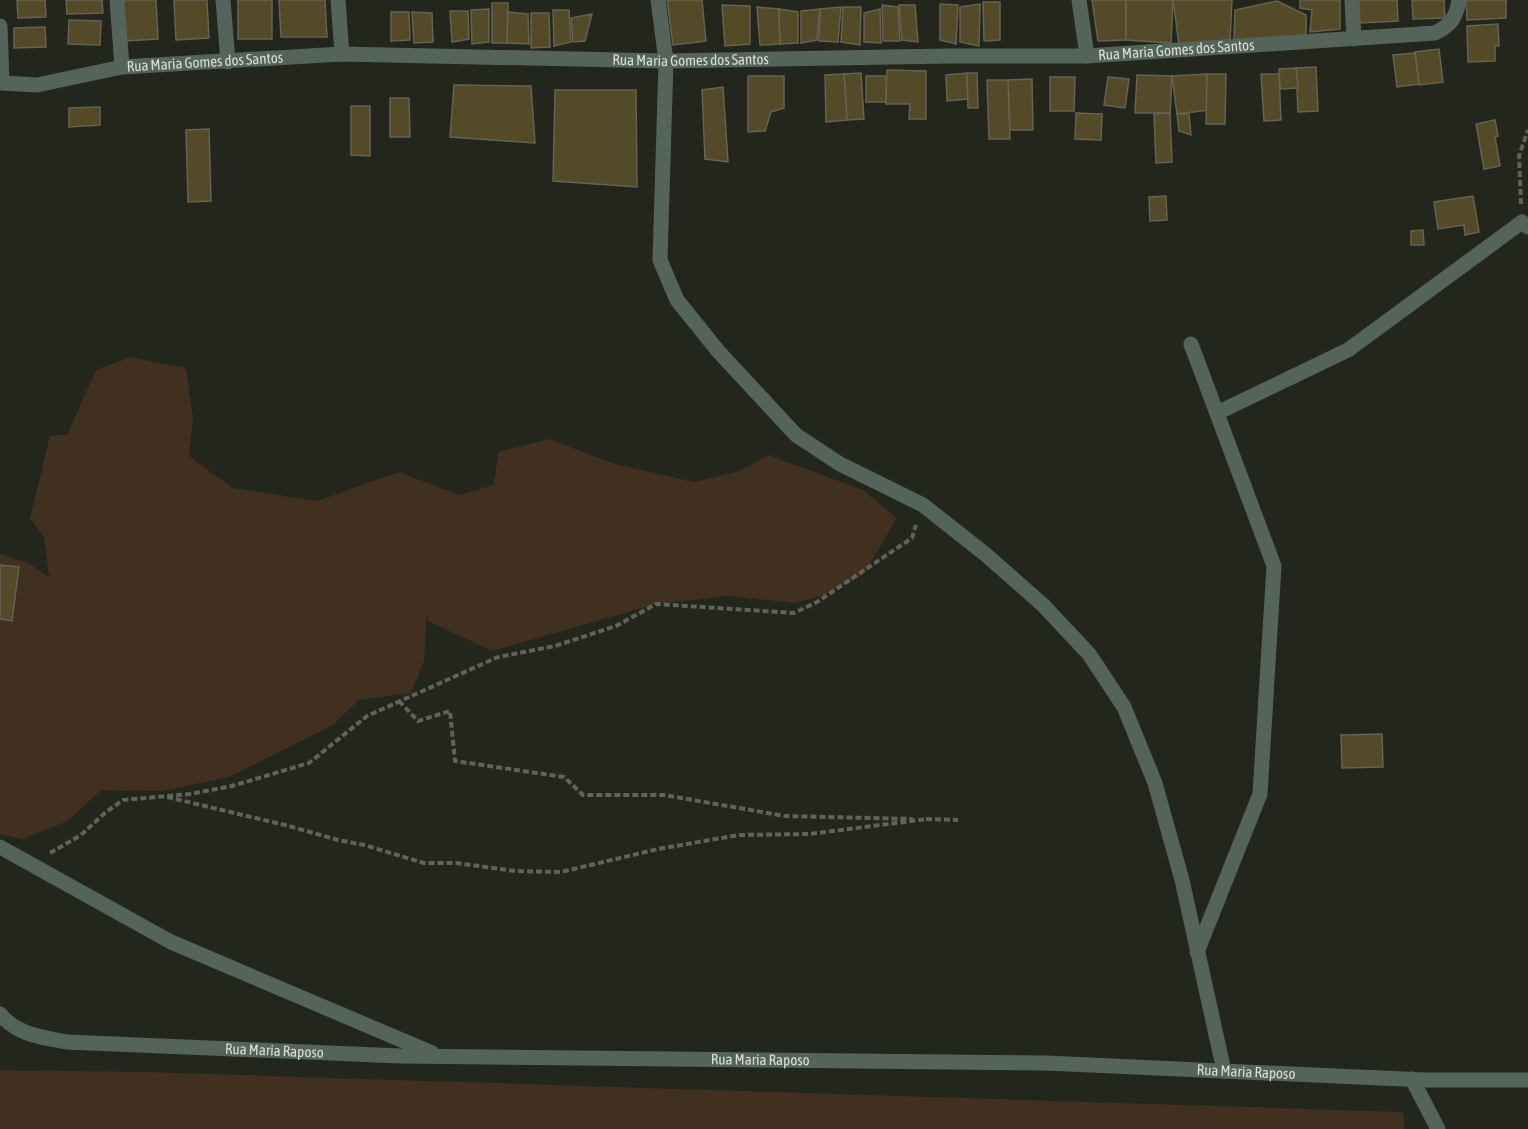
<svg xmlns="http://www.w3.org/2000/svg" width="1528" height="1129" font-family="'Asap Condensed',sans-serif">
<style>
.green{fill:#412f1f}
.building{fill:#544a27;stroke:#656256;stroke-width:1.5}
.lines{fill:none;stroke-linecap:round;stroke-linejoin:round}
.path{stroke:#60635a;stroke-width:4;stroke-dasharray:6 3;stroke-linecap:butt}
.minor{stroke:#54645b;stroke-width:15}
.labels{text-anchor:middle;stroke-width:5;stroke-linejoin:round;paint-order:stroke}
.street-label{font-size:15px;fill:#daddd6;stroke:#22261c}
</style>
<rect width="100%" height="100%" fill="#22261c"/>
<g class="green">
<polygon points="130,357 186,368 193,418 189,456 233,488 317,501 399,472 459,495 494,485 498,452 549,439 615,464 694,482 740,471 768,455 863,490 897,518 863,575 824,595 795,603 728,596 656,604 492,651 428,621 427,611 424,661 411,693 359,700 333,725 229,777 163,791 101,790 68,821 22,839 0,834 0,554 28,563 49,577 44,537 30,518 50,436 67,435 96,370"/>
<polygon points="0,1070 147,1072 1403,1112 1405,1129 0,1129"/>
</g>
<g class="building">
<polygon points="17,0 45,0 46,17 18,18"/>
<polygon points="66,0 102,0 103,13 67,14"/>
<polygon points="122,0 156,0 158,39 125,41"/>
<polygon points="174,0 207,0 209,38 176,40"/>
<rect x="238" y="0" width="34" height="39"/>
<polygon points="279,0 325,0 327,37 281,37"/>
<polygon points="667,0 702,0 706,41 673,45"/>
<polygon points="1092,0 1126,0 1126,40 1098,41"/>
<polygon points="1126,0 1173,0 1171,43 1126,40"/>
<polygon points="1173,0 1232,0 1230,40 1179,45"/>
<polygon points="1300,0 1340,0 1340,29 1310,32 1312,10 1300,8"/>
<polygon points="1358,0 1397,0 1398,21 1359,23"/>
<polygon points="1412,0 1444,0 1445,18 1413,19"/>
<polygon points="1466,0 1506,0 1506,18 1467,20"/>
<polygon points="1277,1 1306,15 1306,35 1234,41 1235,10"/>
<polygon points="983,2 1000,2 1000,40 984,41"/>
<polygon points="492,3 508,3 507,43 492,43"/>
<polygon points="940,4 958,5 956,44 940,40"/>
<polygon points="980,4 979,46 960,42 960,7"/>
<polygon points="722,5 750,6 750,44 725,46"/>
<polygon points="882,5 898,7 900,41 883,41"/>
<polygon points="899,5 915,5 918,42 902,40"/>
<polygon points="757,7 779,9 780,44 760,45"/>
<polygon points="841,7 838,42 819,41 820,9"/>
<polygon points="843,7 861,7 860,45 841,42"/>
<polygon points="489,9 489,42 472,44 471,10"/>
<polygon points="779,9 798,12 798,43 780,44"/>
<polygon points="820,9 817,40 801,43 801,11"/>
<polygon points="880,9 881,43 864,42 864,13"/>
<polygon points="553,10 569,10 571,42 554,46"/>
<polygon points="450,11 468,11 469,39 452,42"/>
<polygon points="391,12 409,12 410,40 391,41"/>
<polygon points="412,12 432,13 433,42 414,43"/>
<polygon points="508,12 528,14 529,44 507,43"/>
<polygon points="531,13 549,13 550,47 531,48"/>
<polygon points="592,14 585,41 573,42 571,18"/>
<polygon points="69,20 101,21 100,45 68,44"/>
<polygon points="1498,24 1499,46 1495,46 1495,61 1468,62 1467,26"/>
<polygon points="45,27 46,47 14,48 14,28"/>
<polygon points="1439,49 1443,82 1419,85 1415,52"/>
<polygon points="1415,53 1419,84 1397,87 1393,55"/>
<polygon points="1316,67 1318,111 1298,112 1296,68"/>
<polygon points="1296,68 1298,88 1280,89 1279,69"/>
<polygon points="887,70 926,71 926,119 909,119 910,104 886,104"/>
<polygon points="861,73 864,119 847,120 844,74"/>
<polygon points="967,73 968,99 947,101 946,75"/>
<polygon points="967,73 977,73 978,108 968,108"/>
<polygon points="844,74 847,120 826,122 825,75"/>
<polygon points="1207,74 1209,110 1177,114 1172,76"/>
<polygon points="1207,74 1226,74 1225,124 1206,124"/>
<polygon points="1261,74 1279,74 1281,120 1264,121"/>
<polygon points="1137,75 1172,76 1170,113 1135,113"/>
<polygon points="748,76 784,76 784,108 771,112 765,131 748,132"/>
<rect x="866" y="76" width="20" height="26"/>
<polygon points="1050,77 1075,77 1074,111 1050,111"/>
<polygon points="1108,77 1129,79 1125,108 1104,105"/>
<polygon points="1032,79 1033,130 1010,130 1008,80"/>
<polygon points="987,80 1008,80 1010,139 989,139"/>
<polygon points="454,85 531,86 535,143 450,137"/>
<polygon points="723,87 728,162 705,159 702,90"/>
<polygon points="555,90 636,90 637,187 553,181"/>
<polygon points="390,98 409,98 410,137 390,137"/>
<polygon points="351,106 370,106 370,156 351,155"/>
<polygon points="100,107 100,125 69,127 69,108"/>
<polygon points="1076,113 1102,114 1101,140 1075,139"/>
<polygon points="1170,113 1172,162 1156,163 1154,114"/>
<polygon points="1177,114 1189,114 1191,135 1179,131"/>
<polygon points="1495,120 1498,136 1495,137 1500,166 1484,169 1476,124"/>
<polygon points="209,129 211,201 188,202 186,130"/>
<polygon points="1166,196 1167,220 1150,221 1149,197"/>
<polygon points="1473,196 1479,232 1465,235 1464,225 1438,229 1434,202"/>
<polygon points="1423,230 1424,245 1411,245 1411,231"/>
<polygon points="0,565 19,567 12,621 0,619"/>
<polygon points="1382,734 1383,767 1342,768 1341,735"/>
</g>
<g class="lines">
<g class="path">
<polyline points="1521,204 1519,156 1528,130"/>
<polyline points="399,701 418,721 450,711 455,761 564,777 583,795 664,795 785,816 913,819"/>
<polyline points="167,797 285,825 338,840 364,845 424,863 456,863 515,871 561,872 658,849 739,835 810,834 927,819"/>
<polyline points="926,819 958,820"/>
<polyline points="50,853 81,835 106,812 123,800 190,794 232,786 309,763 367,716 498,657 555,646 616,626 656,604 794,613 817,602 912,538 916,525"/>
</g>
<g class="minor">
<polyline points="117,0 122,67"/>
<polyline points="223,0 228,62"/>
<polyline points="338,0 342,54"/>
<polyline points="658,0 666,61 660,260 677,300 718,351 796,435 840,464 923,505 985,554 1043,605 1089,654 1124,707 1155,783 1182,880 1224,1071"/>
<polyline points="1079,0 1087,56"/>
<polyline points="1352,0 1354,39"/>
<path id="s1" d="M0,26L2,83L37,85L122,67L342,54L666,61L949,56H1087L1435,33C1451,25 1456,18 1459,0"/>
<polyline points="1191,344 1274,566 1260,794 1197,952"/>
<polyline points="1217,413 1348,350 1522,222 1528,227"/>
<polyline points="0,847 171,942 432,1053"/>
<path id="s2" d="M0,1014C17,1035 41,1037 67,1042L400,1056L1046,1063L1425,1080H1528"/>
<polyline points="1412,1079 1438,1129"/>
</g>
</g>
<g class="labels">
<g class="street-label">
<text dy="5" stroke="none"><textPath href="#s1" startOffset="1234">Rua Maria Gomes dos Santos</textPath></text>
<text dy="5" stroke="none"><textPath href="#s1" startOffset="748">Rua Maria Gomes dos Santos</textPath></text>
<text dy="5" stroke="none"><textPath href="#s1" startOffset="262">Rua Maria Gomes dos Santos</textPath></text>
<text dy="5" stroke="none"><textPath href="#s2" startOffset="282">Rua Maria Raposo</textPath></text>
<text dy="5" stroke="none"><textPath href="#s2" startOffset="768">Rua Maria Raposo</textPath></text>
<text dy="5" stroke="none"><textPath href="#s2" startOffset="1254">Rua Maria Raposo</textPath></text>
</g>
</g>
</svg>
